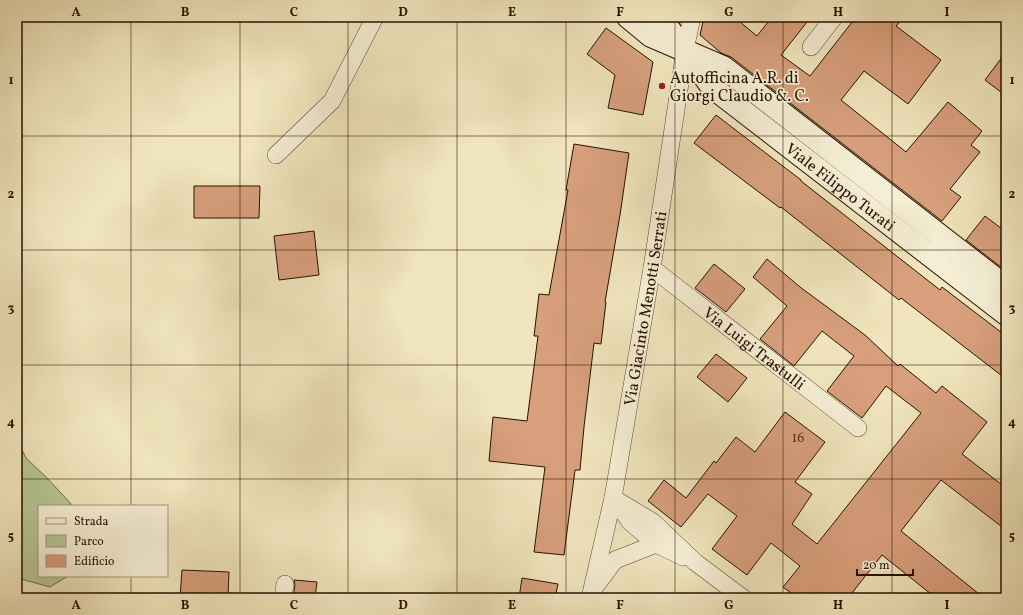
<svg xmlns="http://www.w3.org/2000/svg" width="1023" height="615" font-family="Vollkorn,serif">
<style>
.green{fill:#b5c694;stroke:#6e6c4a}
.building{fill:#d79f7c;stroke:#281100}
.lines{fill:none;stroke-linecap:round;stroke-linejoin:round}
.street-casing{stroke:#5a462f;stroke-width:18}
.secondary-casing{stroke:#281100;stroke-width:24}
.street{stroke:#f5eed4;stroke-width:17}
.secondary{stroke:#f5eed4;stroke-width:22}
.grid{fill:none;stroke:#281100;stroke-width:1;stroke-opacity:0.55}
.poi-dot{fill:#8f2418;stroke:#f5eed4;stroke-width:1.5}
.labels{text-anchor:middle;stroke-width:3.5;stroke-linejoin:round;paint-order:stroke}
.number-label{font-size:14px;fill:#54341f}
.poi-label{font-size:16px;fill:#281100;stroke:#f5eed4;text-anchor:start}
.street-label{font-size:16px;fill:#281100;stroke:#f5eed4}
.neatline{fill:none;stroke:#281100;stroke-width:1.5}
.grid-label{font-size:13px;text-anchor:middle;font-weight:bold;fill:#281100}
</style>
<rect width="100%" height="100%" fill="#f0e5bd"/>
<filter id="stains"><feTurbulence type="fractalNoise" baseFrequency=".005" numOctaves="4"/><feColorMatrix values="0 0 0 0 .2 0 0 0 0 .09 0 0 0 0 .02 0 0 0 .5 -.17"/></filter>
<radialGradient id="worn" r=".72"><stop offset=".6" stop-color="#630" stop-opacity="0"/><stop offset="1" stop-color="#630" stop-opacity=".3"/></radialGradient>
<polygon class="green" points="17,439 26,458 47,478 73,506 39,506 39,576 68,576 50,587 17,578"/>
<g class="building">
<polygon points="704,17 734,17 757,36 772,17 811,17 781,55 810,76 856,17 904,17 896,26 941,60 908,104 864,71 841,100 906,152 948,102 982,131 971,145 980,152 950,189 961,197 942,221 731,57 721,53 700,35"/>
<polygon points="606,28 653,62 643,115 608,108 615,75 587,54"/>
<polygon points="1006,52 1006,96 985,80"/>
<polygon points="716,115 801,180 801,181 940,290 942,287 1006,336 1006,379 901,298 899,300 781,207 780,208 694,143"/>
<polygon points="574,144 629,153 620,215 605,302 606,302 601,344 594,343 584,427 580,470 575,470 564,555 534,552 545,467 489,461 493,417 527,421 538,336 534,336 539,294 549,295 568,190 566,190"/>
<polygon points="194,186 260,186 259,218 194,218"/>
<polygon points="985,216 1006,232 1006,271 966,240"/>
<polygon points="314,231 319,275 279,280 274,236"/>
<polygon points="767,259 800,287 865,335 898,366 900,364 936,393 942,386 987,422 962,454 1006,488 1006,530 941,480 901,531 984,598 936,598 882,555 848,598 798,598 783,587 800,566 771,543 747,575 712,549 737,516 708,494 681,527 648,501 664,480 686,498 714,461 716,463 736,437 755,452 785,412 825,442 795,482 812,494 792,524 817,544 921,413 886,386 862,418 827,391 854,356 822,331 794,366 760,339 787,306 753,277"/>
<polygon points="714,264 745,289 726,312 695,288"/>
<polygon points="716,354 747,378 728,402 697,377"/>
<polygon points="182,570 229,572 228,598 180,598"/>
<polygon points="522,578 558,584 555,598 519,598"/>
<polygon points="294,580 317,582 315,598 293,598 295,585"/>
</g>
<g class="lines">
<g class="street-casing">
<g id="street">
<polyline points="811,47 834,17"/>
<polyline points="276,155 332,101 375,17"/>
<path id="s1" d="M652,268L858,428"/>
<polyline points="613,498 653,522 695,562 743,598"/>
<polyline points="619,506 630,522 656,544"/>
<polyline points="595,587 615,560 656,544 683,557"/>
<polyline points="283,598 285,584"/>
<path id="s2" d="M590,598L613,498L652,268L685,50L692,17"/>
</g>
</g>
<g class="secondary-casing">
<g id="secondary">
<polyline points="628,17 651,36 723,67 1006,287"/>
<path id="s3" d="M660,17L712,87L1006,314"/>
</g>
</g>
<use href="#street" class="street"/>
<use href="#secondary" class="secondary"/>
</g>
<path class="grid" d="M131,17V506M240,17V598M348,17V598M457,17V598M566,17V598M675,17V598M783,17V598M892,17V598M17,136H1006M17,250H1006M17,365H1006M17,479H1006M131,576V598"/>
<circle class="poi-dot" cx="662" cy="86" r="4"/>
<g class="labels">
<g class="number-label">
<text x="798" y="442">16</text>
</g>
<g class="poi-label">
<text x="670" y="83">Autofficina A.R. di<tspan x="670" dy="18">Giorgi Claudio &amp;. C.</tspan></text>
</g>
<g class="street-label">
<text dy="6" stroke="none"><textPath href="#s3" startOffset="250">Viale Filippo Turati</textPath></text>
<text dy="6" stroke="none"><textPath href="#s2" startOffset="295">Via Giacinto Menotti Serrati</textPath></text>
<text dy="6" stroke="none"><textPath href="#s1" startOffset="130">Via Luigi Trastulli</textPath></text>
</g>
</g>
<rect width="1023" height="615" fill="none" stroke="#f0e5bd" stroke-width="44"/>
<rect x="38" y="505" width="130" height="72" fill="#f5eed4" stroke="#a3967f"/>
<rect x="46" y="518" width="20" height="6" fill="#f5eed4" stroke="#a3967f"/>
<text x="74" y="525" font-size="12" fill="#281100">Strada</text>
<rect x="46" y="535" width="20" height="12" fill="#b5c694" stroke="#a3967f"/>
<text x="74" y="545" font-size="12" fill="#281100">Parco</text>
<rect x="46" y="555" width="20" height="12" fill="#d79f7c" stroke="#a3967f"/>
<text x="74" y="565" font-size="12" fill="#281100">Edificio</text>
<path d="M857 569v6h56v-6" fill="none" stroke="#281100" stroke-width="2"/>
<text x="863" y="569" font-size="12" fill="#281100" stroke="#f5eed4" stroke-width="3" paint-order="stroke">20 m</text>
<rect x="22" y="22" width="979" height="571" class="neatline"/>
<g class="grid-label">
<text x="76" y="16">A</text>
<text x="185" y="16">B</text>
<text x="294" y="16">C</text>
<text x="403" y="16">D</text>
<text x="512" y="16">E</text>
<text x="620" y="16">F</text>
<text x="729" y="16">G</text>
<text x="838" y="16">H</text>
<text x="947" y="16">I</text>
<text x="11" y="84">1</text>
<text x="1012" y="84">1</text>
<text x="11" y="198">2</text>
<text x="1012" y="198">2</text>
<text x="11" y="312">3</text>
<text x="1012" y="312">3</text>
<text x="11" y="426">4</text>
<text x="1012" y="426">4</text>
<text x="11" y="540">5</text>
<text x="1012" y="540">5</text>
<text x="76" y="609">A</text>
<text x="185" y="609">B</text>
<text x="294" y="609">C</text>
<text x="403" y="609">D</text>
<text x="512" y="609">E</text>
<text x="620" y="609">F</text>
<text x="729" y="609">G</text>
<text x="838" y="609">H</text>
<text x="947" y="609">I</text>
</g>
<rect width="100%" height="100%" filter="url(#stains)"/>
<rect width="100%" height="100%" fill="url(#worn)"/>
</svg>
